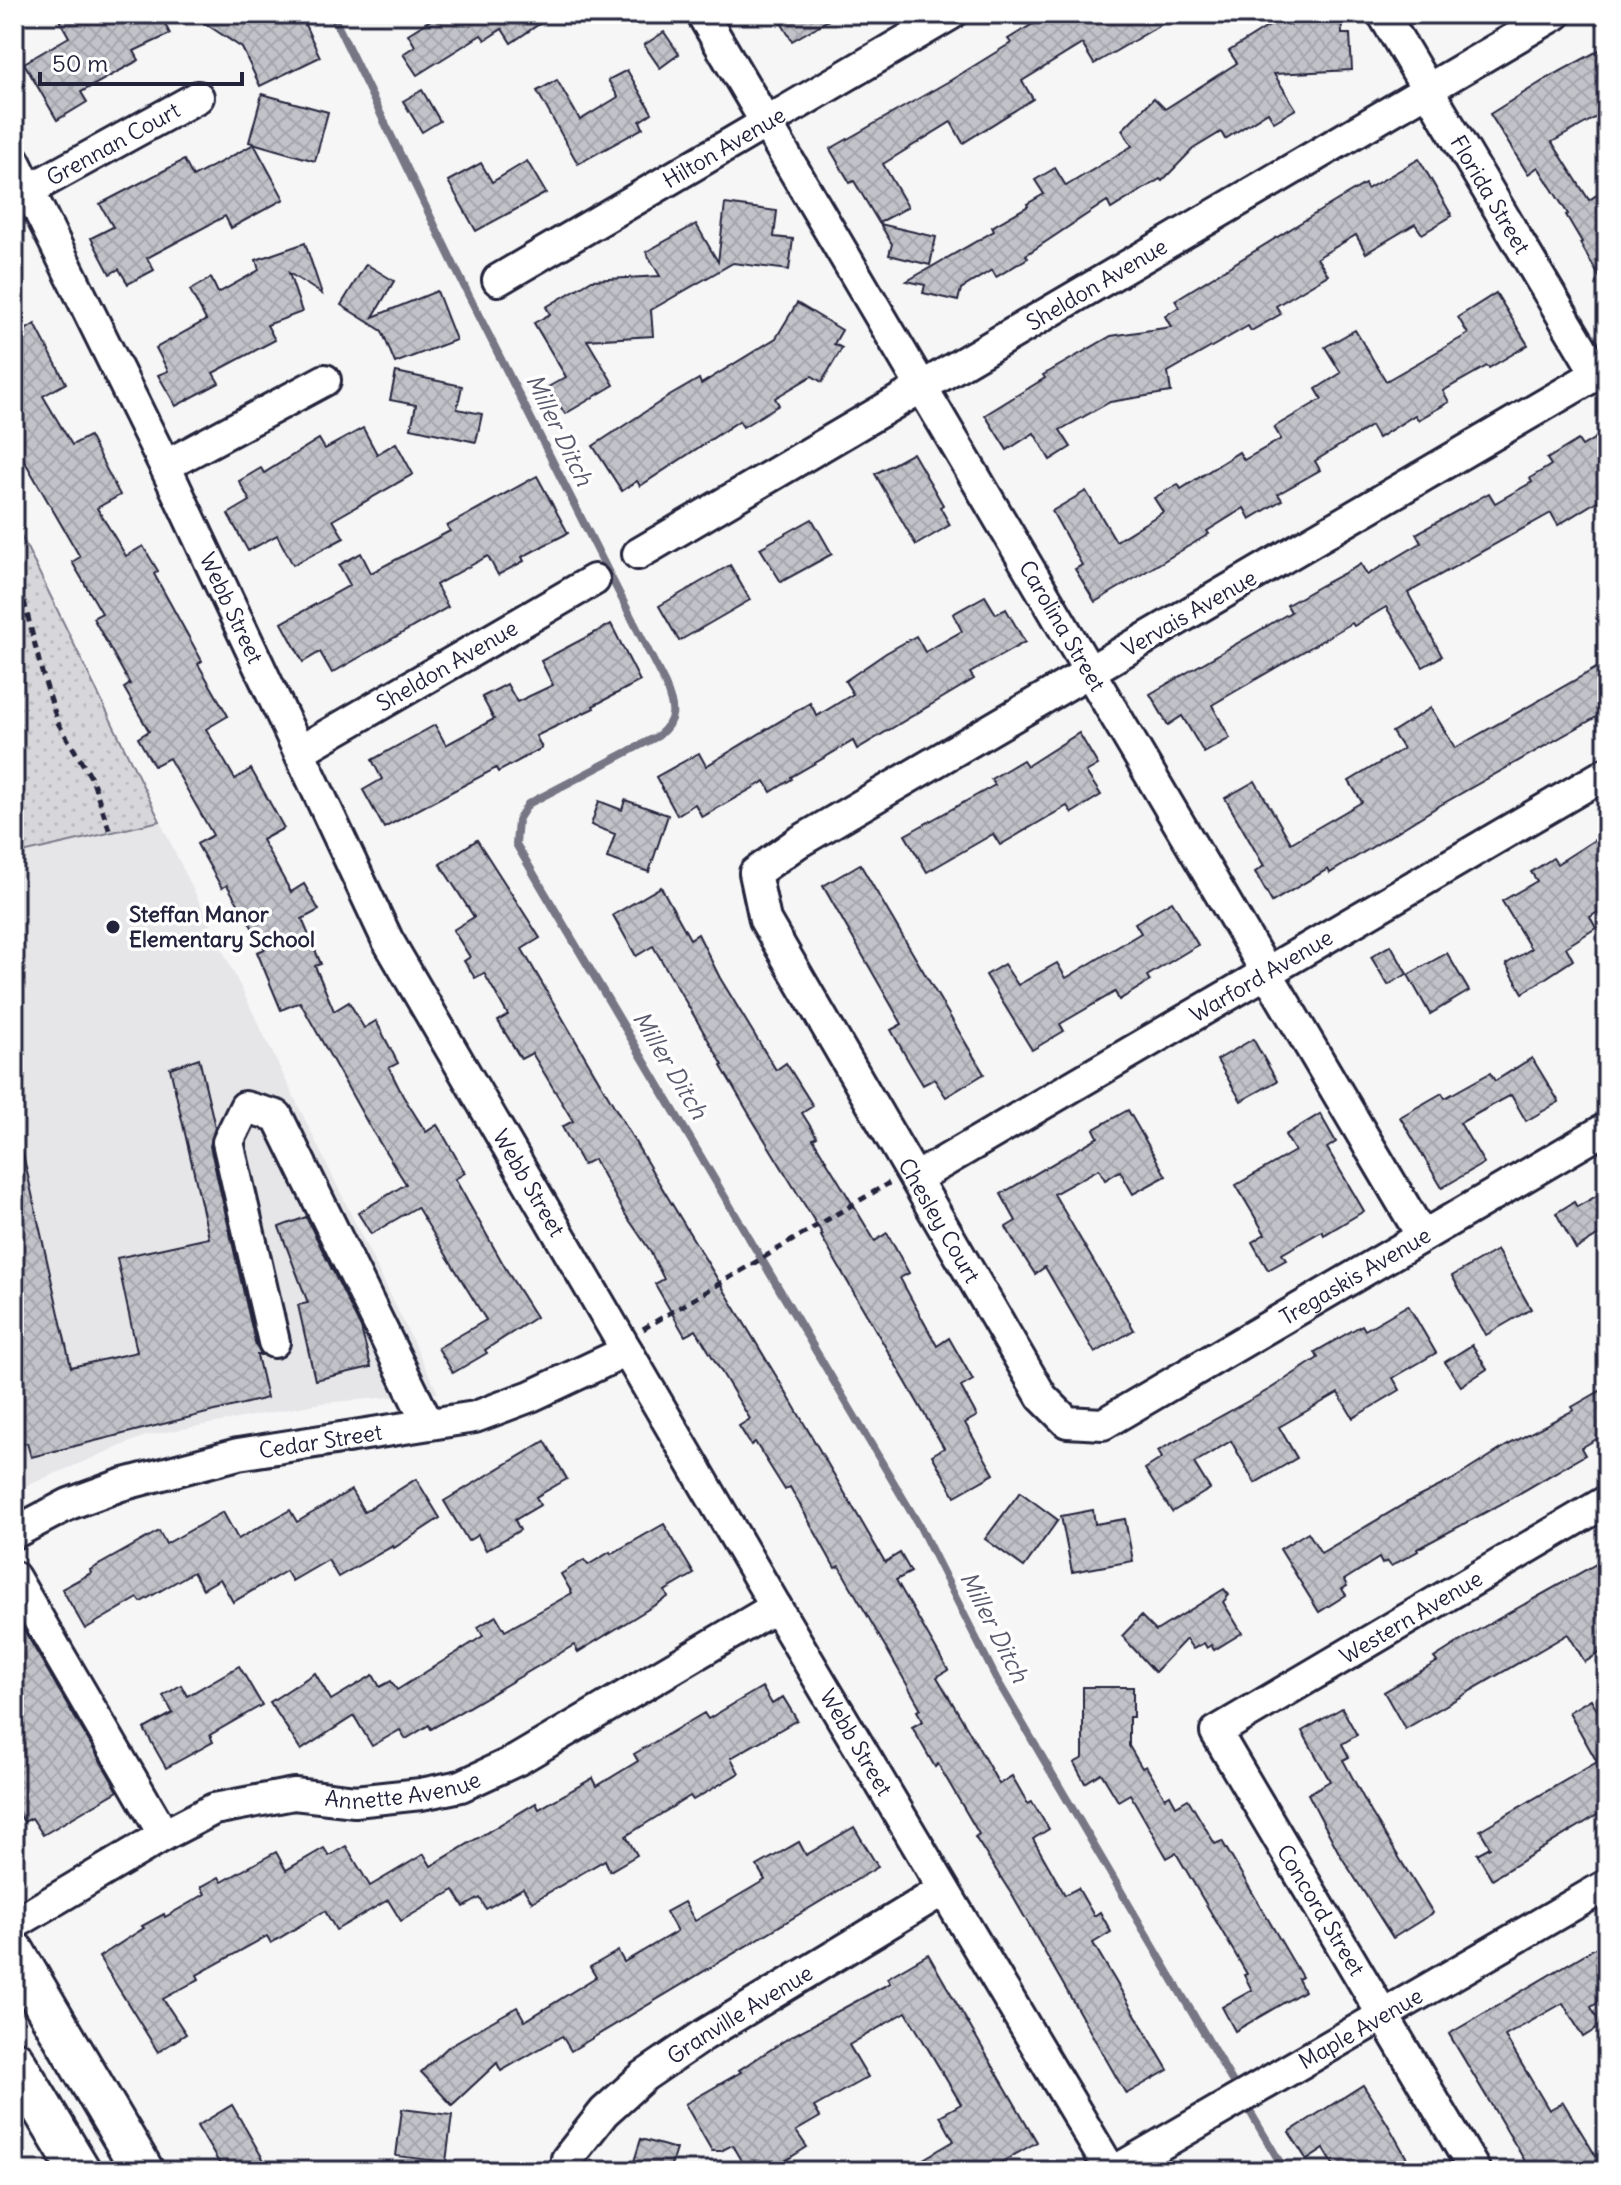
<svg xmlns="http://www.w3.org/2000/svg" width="1621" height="2185" font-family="Delius,sans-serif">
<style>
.built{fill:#e6e6e9}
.grass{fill:url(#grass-dots);stroke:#7c7c8b;stroke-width:2}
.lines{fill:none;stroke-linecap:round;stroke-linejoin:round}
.stream{stroke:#767685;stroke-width:8}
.building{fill:url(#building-cross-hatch);stroke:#22223b;stroke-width:2}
.minor-casing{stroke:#22223b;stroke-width:36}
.major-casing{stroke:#22223b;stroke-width:46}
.path{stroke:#22223b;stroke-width:5;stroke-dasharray:8 6;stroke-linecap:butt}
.minor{stroke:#fff;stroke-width:30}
.major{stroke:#fff;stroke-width:40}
.poi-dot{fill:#22223b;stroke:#fff;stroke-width:3}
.labels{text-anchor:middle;stroke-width:7;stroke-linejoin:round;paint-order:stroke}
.street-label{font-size:22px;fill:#22223b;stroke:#fff}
.poi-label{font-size:22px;font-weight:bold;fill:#22223b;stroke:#fff;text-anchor:start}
.water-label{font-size:24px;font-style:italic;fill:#5a5a6d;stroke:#fff}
</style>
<defs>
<pattern id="grass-dots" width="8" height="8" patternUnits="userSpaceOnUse" patternTransform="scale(2)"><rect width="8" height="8" fill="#d7d7db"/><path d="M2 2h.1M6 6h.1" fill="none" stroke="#b8b8bd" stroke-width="1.8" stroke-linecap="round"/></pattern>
<pattern id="building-cross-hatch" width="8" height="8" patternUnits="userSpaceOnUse" patternTransform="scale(2)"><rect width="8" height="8" fill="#c2c2c9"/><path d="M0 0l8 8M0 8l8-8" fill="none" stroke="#a6a6ae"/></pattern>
</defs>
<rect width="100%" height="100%" fill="#f6f6f7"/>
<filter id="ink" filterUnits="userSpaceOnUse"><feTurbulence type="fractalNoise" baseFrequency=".0125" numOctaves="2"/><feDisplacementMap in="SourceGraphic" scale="16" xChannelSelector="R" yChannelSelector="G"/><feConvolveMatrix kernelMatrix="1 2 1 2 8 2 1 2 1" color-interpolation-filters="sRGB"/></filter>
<g filter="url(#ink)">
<polygon class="built" points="14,521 438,1393 322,1403 145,1436 14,1491"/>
<polygon class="grass" points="14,521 160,821 14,855"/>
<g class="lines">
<g class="stream">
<path d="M332,14L469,296L665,684C673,707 679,718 658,736L528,804L518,820L516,844L920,1527L997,1680L1238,2091"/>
<polyline points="1245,2103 1285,2171"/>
</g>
</g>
<g class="building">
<polygon points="56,14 160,14 170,34 134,51 139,60 81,92 87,102 57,120 24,63 69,37"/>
<polygon points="191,14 300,14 320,57 260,86 242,48"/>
<polygon points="440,14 554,14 511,43 502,29 485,40 481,35 417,75 403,54 415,46 408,34"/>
<polygon points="776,14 839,14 792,41"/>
<polygon points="1049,14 1179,14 1094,64 1082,44 1022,81 1033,99 963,143 951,122 883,164 908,207 879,223 854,181 850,183 830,149 951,80 1011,43 1008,39"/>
<polygon points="1288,14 1341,14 1342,34 1350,34 1352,70 1274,74 1296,109 1274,122 1268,112 1225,139 1221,132 1193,149 1162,181 1160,179 1111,209 1107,201 1026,255 1028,258 996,277 992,270 961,289 958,301 923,293 925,285 907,281 994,231 992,227 1028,206 1027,204 1044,194 1035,180 1055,168 1066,186 1132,146 1122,130 1154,98 1165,109 1237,63 1229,51"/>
<polygon points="664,32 679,54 660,68 644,45"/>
<polygon points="1607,46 1607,111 1552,142 1589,200 1607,188 1607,290 1580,243 1582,242 1566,215 1568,214 1538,167 1528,174 1490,114 1546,79"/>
<polygon points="627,70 652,113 640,121 643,128 578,164 537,91 557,80 580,120 618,97 608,80"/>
<polygon points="422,90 440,121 422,132 403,101"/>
<polygon points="262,94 328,112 315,161 249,142"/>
<polygon points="254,144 284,199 231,228 225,216 147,258 154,270 128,284 119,269 110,274 91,238 113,227 100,204 184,160 193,177"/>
<polygon points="1419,159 1452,216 1422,234 1415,224 1366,253 1356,235 1317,258 1328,275 1276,306 1281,314 1251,331 1248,326 1168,372 1171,392 1110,402 1060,430 1071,447 1050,460 1034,433 1007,450 985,415 1045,378 1043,375 1111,336 1171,327 1165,316 1179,307 1175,300 1336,201 1365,184 1367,189"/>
<polygon points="527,161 546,193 476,231 448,181 481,163 492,182"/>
<polygon points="725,204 777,211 774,237 793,239 789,270 733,263 651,310 653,336 587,340 614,385 565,414 548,387 566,377 534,323 550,314 546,307 592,280 660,276 646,252 696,224 718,262"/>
<polygon points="880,224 936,237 930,265 889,255 892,244"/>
<polygon points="305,243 322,294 289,273 302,312 267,325 275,340 213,373 219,383 176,406 158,375 168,371 156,348 206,320 190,290 211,278 218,293 259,270 256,260"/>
<polygon points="366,264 394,281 373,317 437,291 456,340 395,363 382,331 341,305"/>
<polygon points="1496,293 1528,345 1489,368 1487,366 1443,391 1449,402 1418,420 1415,415 1378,438 1371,426 1315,461 1320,470 1278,494 1282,500 1250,519 1244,508 1207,531 1209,534 1095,602 1075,569 1082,565 1052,511 1086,491 1116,541 1163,512 1154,498 1178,484 1181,489 1239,452 1244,460 1281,439 1274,427 1322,399 1316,389 1341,373 1325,347 1355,330 1386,381 1468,334 1458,317"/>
<polygon points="797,303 842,330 834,344 842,348 822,382 812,376 775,398 779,405 743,427 739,421 640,486 637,481 622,491 593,446 666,398 699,379 701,384 776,338"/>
<polygon points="35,324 66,383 43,396 72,445 89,436 120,495 97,508 126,556 143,546 158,571 154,574 202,661 198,664 228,716 206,729 235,779 251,769 284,828 262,840 291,892 304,884 319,910 302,919 321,964 315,966 334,1011 349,1002 364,1028 376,1021 398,1063 389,1068 403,1096 426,1132 437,1125 444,1136 465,1173 455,1179 510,1276 536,1317 485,1350 487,1353 453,1373 438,1348 486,1320 417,1207 371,1234 358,1213 406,1184 371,1129 300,1002 281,1010 257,952 265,949 227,885 222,888 197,844 213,835 169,758 154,766 138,738 149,731 124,688 130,684 93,618 102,613 72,562 80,557 14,443 14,337"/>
<polygon points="396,372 462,386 457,409 482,414 476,442 411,428 416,405 390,400"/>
<polygon points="363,428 377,454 396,443 413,474 333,520 344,538 293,565 277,535 248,551 228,514 250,501 239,481 261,468 264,473 319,439 325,449"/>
<polygon points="1607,431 1607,495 1558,525 1551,513 1408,593 1442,656 1423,667 1386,607 1354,626 1352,623 1212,705 1230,738 1204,753 1182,716 1168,725 1150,694 1291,612 1287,605 1320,586 1361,564 1367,575 1421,543 1416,534 1489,493 1495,503 1532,482 1530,478 1551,465 1547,459 1578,440 1582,446"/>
<polygon points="913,453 943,505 940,507 950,525 916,545 875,474"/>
<polygon points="537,476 568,533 522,557 524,561 498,575 488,556 436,585 448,607 332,673 320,652 303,662 282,623 350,585 339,565 361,553 371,573 450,531 447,526"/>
<polygon points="812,519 832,554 781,582 760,548"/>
<polygon points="730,565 750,600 679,641 659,606"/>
<polygon points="985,596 996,614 1006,609 1025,642 970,673 974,679 857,749 853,741 791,777 792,779 771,792 765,781 702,817 695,804 677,815 656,777 699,753 706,766 810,703 817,716 853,694 845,681 886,653 916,636 925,652 962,631 953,614"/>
<polygon points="611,624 640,681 593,706 594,708 536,736 542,748 498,772 496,768 384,828 363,790 382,779 372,760 435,725 446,745 494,719 482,697 507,684 517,702 553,685 541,661"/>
<polygon points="1607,662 1607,711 1437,807 1330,873 1328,869 1272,902 1255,872 1264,866 1225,798 1255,781 1291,843 1362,802 1349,781 1403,749 1392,732 1431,708 1455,748"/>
<polygon points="1079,733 1098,765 1086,772 1101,795 1072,813 1067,806 1000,845 993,834 927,872 905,835 995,785 991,779 1023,760 1027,766"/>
<polygon points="625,800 668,815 649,872 607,858 615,834 591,825 599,801 622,810"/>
<polygon points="1607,832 1607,906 1590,917 1596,928 1566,947 1573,960 1523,993 1506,964 1531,949 1502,901 1537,881 1531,872 1553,858 1557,864"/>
<polygon points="477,840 540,938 522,949 655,1176 781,1384 885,1562 900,1553 911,1572 896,1580 948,1670 937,1677 969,1731 999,1784 1012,1776 1028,1804 1032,1802 1049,1829 1033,1839 1065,1895 1078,1888 1094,1916 1100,1912 1111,1932 1093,1943 1168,2070 1126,2094 1012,1895 975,1837 979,1834 938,1764 935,1767 912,1727 923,1721 917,1711 921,1709 839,1566 835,1568 790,1487 785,1490 755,1442 751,1445 739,1426 750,1419 696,1330 685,1336 655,1284 664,1279 649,1249 625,1214 594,1159 583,1165 562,1127 573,1121 532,1053 521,1059 498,1021 508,1015 484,973 475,978 464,961 470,957 453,930 474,917 440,864"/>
<polygon points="860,864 984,1074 946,1097 934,1079 923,1085 908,1060 891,1030 902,1024 823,886"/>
<polygon points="661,887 690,939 698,934 720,978 776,1070 786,1063 813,1106 802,1113 817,1137 813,1139 875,1241 887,1233 909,1273 900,1278 937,1346 949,1338 973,1380 961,1387 977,1416 965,1423 994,1474 955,1496 932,1455 944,1448 821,1236 823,1235 752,1119 721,1066 723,1065 653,946 636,956 613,915"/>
<polygon points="1172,901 1198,945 1147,976 1150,981 1119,1000 1115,992 1060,1024 1064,1031 1032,1050 986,975 1004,964 1018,985 1057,963 1066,978 1141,933 1135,923"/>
<polygon points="1391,945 1407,974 1388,985 1371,957"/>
<polygon points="1447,953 1469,991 1430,1014 1408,975"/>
<polygon points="1253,1039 1277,1081 1241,1101 1217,1060"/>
<polygon points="199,1058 215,1127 210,1146 256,1346 261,1355 257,1355 267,1398 31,1457 27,1443 14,1446 14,1155 23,1154 71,1367 137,1352 117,1258 209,1238 170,1068"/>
<polygon points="1532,1058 1559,1102 1526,1121 1511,1095 1460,1123 1484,1163 1442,1188 1400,1117 1442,1093 1445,1098 1490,1073 1495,1081"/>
<polygon points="1128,1110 1166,1176 1133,1194 1120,1171 1105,1180 1099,1169 1054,1194 1134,1330 1095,1353 1045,1267 1035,1274 1015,1243 1006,1227 1016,1221 1001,1194 1098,1137 1094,1129"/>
<polygon points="1320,1114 1336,1142 1327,1148 1364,1211 1324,1235 1322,1231 1282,1254 1286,1260 1268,1270 1252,1242 1265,1234 1236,1185 1295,1151 1285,1135"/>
<polygon points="1607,1190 1607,1230 1576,1249 1556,1213 1574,1202 1577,1207"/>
<polygon points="306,1217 361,1328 371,1367 315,1380 298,1305 308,1303 279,1227"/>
<polygon points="1497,1250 1531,1309 1486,1335 1452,1276"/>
<polygon points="1408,1305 1436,1353 1393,1378 1400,1390 1353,1418 1338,1393 1279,1427 1297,1458 1255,1483 1231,1441 1194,1463 1210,1489 1172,1512 1145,1469 1162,1458 1158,1451 1270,1389 1318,1358 1315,1352 1362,1325 1365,1330"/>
<polygon points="1472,1345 1487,1369 1461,1386 1445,1362"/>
<polygon points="1607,1387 1607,1433 1581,1448 1585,1455 1503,1503 1417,1549 1418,1551 1391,1566 1387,1561 1382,1564 1379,1558 1344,1580 1347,1586 1342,1589 1346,1595 1319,1612 1280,1549 1308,1532 1321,1553 1406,1503 1452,1480 1506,1446 1574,1410 1572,1407"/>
<polygon points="545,1441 567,1479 536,1497 540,1505 515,1520 520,1530 486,1550 478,1535 468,1541 444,1501"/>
<polygon points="416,1479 440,1518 394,1548 393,1546 338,1577 328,1560 292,1581 286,1571 233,1602 220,1579 203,1589 193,1572 141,1602 138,1598 85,1629 62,1589 91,1573 90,1570 159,1531 166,1544 223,1512 238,1539 290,1510 297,1522 351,1490 364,1512"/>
<polygon points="1020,1492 1058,1520 1024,1567 985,1539"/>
<polygon points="1093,1510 1095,1524 1125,1519 1133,1561 1072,1572 1061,1516"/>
<polygon points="664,1524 694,1574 665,1591 668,1597 578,1652 574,1645 431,1729 429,1725 406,1739 400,1730 372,1746 354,1716 301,1750 270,1702 315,1673 331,1700 373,1675 380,1687 391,1681 397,1690 483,1636 478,1627 496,1616 505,1631 572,1593 561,1574 584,1560 588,1565 610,1552 611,1554"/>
<polygon points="1607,1558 1607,1648 1585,1662 1568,1634 1405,1729 1384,1692 1437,1662 1434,1658 1473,1633"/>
<polygon points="1224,1589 1229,1595 1223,1602 1242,1633 1214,1650 1211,1645 1207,1648 1204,1643 1193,1649 1186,1639 1155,1672 1122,1636 1141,1616 1156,1631"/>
<polygon points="14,1613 118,1791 43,1835 32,1818 24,1822 14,1805"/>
<polygon points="239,1666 262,1705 210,1735 213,1742 166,1768 144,1729 173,1713 163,1696 181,1685 187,1696"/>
<polygon points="762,1687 772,1704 783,1697 797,1720 731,1758 739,1773 693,1800 690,1796 626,1836 637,1855 610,1871 605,1860 532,1902 523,1888 486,1909 480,1898 464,1907 454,1890 401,1921 388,1900 336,1930 325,1911 271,1943 267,1936 197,1975 199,1979 163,1999 186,2034 158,2052 99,1957 144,1928 142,1926 164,1914 165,1917 205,1894 201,1887 219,1877 222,1882 276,1852 286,1870 324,1848 329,1856 346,1846 370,1886 424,1854 431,1866 536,1803 539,1809 593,1778 597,1786 638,1761 634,1754 704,1713 708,1719"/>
<polygon points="1083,1687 1133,1687 1133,1717 1129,1717 1129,1746 1142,1768 1146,1766 1165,1798 1170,1795 1176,1806 1188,1799 1215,1844 1222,1841 1302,1977 1298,1979 1304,1991 1235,2031 1222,2007 1252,1990 1244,1975 1247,1974 1176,1853 1167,1858 1130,1794 1118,1801 1101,1773 1085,1783 1074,1763 1083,1758"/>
<polygon points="1591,1699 1607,1728 1607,1809 1492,1879 1477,1854 1490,1847 1480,1830 1597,1762 1569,1712"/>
<polygon points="1342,1708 1357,1735 1342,1744 1349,1757 1343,1760 1371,1812 1433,1913 1393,1938 1339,1853 1308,1794 1330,1781 1302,1731"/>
<polygon points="854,1827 878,1867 571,2051 562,2036 501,2071 497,2063 452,2105 421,2072 449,2046 517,2007 525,2021 596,1977 590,1967 618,1951 624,1962 677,1931 666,1912 684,1902 695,1921 765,1880 757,1866 799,1842 806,1855"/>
<polygon points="1607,1941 1607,1997 1591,2007 1601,2026 1583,2037 1563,2003 1505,2036 1549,2110 1563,2102 1605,2171 1531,2171 1449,2034"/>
<polygon points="928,1954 1037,2142 986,2171 903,2171 954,2141 940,2116 961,2104 906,2012 849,2045 868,2077 814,2107 820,2117 796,2131 807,2147 769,2171 747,2171 732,2145 721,2151 712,2151 685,2104 741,2072 739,2070 790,2037 890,1983 887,1978"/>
<polygon points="1363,2085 1387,2123 1414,2171 1337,2171 1324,2149 1307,2160 1289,2132"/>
<polygon points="232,2105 270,2171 224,2171 197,2126"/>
<polygon points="402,2109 452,2115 446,2162 396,2156"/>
<polygon points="641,2139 676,2149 669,2171 631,2171"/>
</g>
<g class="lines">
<g class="minor-casing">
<g id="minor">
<path id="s1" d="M702,14L1422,1236"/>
<path id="s2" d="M1383,14L1597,374"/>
<path id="s3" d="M14,160L165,466L387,939L776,1607L1111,2171"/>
<path id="s4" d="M29,190L198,97"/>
<path id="s5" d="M498,280L951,14"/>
<path id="s6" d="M1607,368L797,843L755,873L765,920L1042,1397L1067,1422L1103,1424L1607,1128"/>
<polyline points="165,466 325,380"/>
<path id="s7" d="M638,554L1556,14"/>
<path id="s8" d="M300,751L594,580"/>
<path id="s9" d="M916,1178L1607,773"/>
<polyline points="274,1342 228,1142 245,1107 277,1116 428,1424"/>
<path id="s10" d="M14,1533L69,1504L121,1485L238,1454L475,1417L531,1396L627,1351"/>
<polyline points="14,1577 164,1835"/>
<path id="s11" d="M14,1924L164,1835L214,1809L294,1794L355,1801L421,1794L461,1786L517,1760L776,1607"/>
<path id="s12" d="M570,2171L567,2159L604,2112L644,2076L704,2035L943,1890"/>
<path id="s13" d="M1115,2171L1607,1885"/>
<path id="s14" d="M1475,2171L1216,1732L1607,1501"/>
</g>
</g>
<g class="major-casing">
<g id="major">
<polyline points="14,1952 143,2171"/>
<polyline points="14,2061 80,2171"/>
</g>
</g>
<g class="path">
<polyline points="14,575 23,597 41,669 58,723 92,779 110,832"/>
<polyline points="643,1329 889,1183"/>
</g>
<use href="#minor" class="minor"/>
<use href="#major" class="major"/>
</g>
</g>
<circle class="poi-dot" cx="113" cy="927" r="8"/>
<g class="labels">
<g class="street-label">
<text dy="8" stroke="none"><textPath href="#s4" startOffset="96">Grennan Court</textPath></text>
<text dy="8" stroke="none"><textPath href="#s5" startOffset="262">Hilton Avenue</textPath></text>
<text dy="8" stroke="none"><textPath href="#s2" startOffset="210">Florida Street</textPath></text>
<text dy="8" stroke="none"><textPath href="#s7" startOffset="532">Sheldon Avenue</textPath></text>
<text dy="8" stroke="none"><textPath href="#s3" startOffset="498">Webb Street</textPath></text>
<text transform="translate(1189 613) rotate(-30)" y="8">Vervais Avenue</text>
<text dy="8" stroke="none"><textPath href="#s1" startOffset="710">Carolina Street</textPath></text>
<text dy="8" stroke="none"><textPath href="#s8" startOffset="170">Sheldon Avenue</textPath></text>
<text dy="8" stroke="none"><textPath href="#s9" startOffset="400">Warford Avenue</textPath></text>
<text dy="8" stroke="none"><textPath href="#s3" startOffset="1146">Webb Street</textPath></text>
<text dy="8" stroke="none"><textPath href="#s6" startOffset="1386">Chesley Court</textPath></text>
<text dy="8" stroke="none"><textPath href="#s6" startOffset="1954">Tregaskis Avenue</textPath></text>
<text dy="8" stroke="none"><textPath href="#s10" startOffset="322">Cedar Street</textPath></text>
<text dy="8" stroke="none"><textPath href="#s14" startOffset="736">Western Avenue</textPath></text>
<text dy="8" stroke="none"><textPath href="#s3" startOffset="1794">Webb Street</textPath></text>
<text dy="8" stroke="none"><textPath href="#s11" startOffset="422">Annette Avenue</textPath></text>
<text transform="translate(1321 1910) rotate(59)" y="8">Concord Street</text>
<text dy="8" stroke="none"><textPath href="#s12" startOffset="240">Granville Avenue</textPath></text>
<text dy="8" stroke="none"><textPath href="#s13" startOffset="284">Maple Avenue</textPath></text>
</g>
<g class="poi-label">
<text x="129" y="922">Steffan Manor<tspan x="129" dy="25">Elementary School</tspan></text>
</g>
<g class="water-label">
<text transform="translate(559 430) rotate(64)" y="8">Miller Ditch</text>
<text transform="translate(670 1065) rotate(59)" y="8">Miller Ditch</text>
<text transform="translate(994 1627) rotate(63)" y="8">Miller Ditch</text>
</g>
</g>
<rect width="1621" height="2185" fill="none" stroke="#fff" stroke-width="48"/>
<rect x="24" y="24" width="1573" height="2137" fill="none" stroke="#22223b" stroke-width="3" filter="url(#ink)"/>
<path d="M40 72v12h202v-12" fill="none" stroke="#22223b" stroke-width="4"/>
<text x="52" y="72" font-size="24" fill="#22223b" stroke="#ffffff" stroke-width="6" paint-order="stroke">50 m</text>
</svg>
